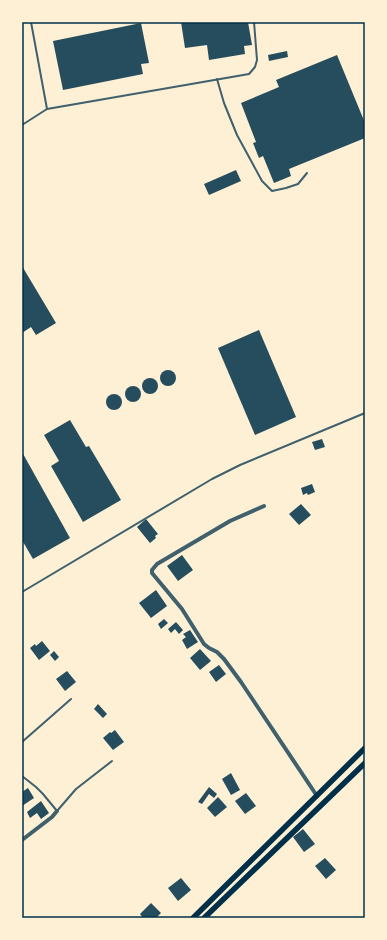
<svg xmlns="http://www.w3.org/2000/svg" width="387" height="940" font-family="'Asap Condensed',sans-serif">
<style>
.building{fill:#264d5e}
.lines{fill:none;stroke-linecap:round;stroke-linejoin:round}
.service{stroke:#3f606c;stroke-width:2}
.minor{stroke:#3f606c;stroke-width:4}
.secondary{stroke:#003049;stroke-width:5.5}
.neatline{fill:none;stroke:#003049;stroke-width:1.5}
</style>
<rect width="100%" height="100%" fill="#fdf0d5"/>
<g class="building">
<polygon points="181,22 248,22 252,45 244,46 245,54 209,60 207,45 185,48"/>
<polygon points="141,23 149,63 141,64 143,74 63,90 53,41"/>
<polygon points="287,51 288,57 269,61 268,55"/>
<polygon points="337,55 365,123 365,138 289,169 291,176 274,183 263,156 259,158 253,143 256,142 241,103 279,87 276,80"/>
<polygon points="236,170 241,181 209,195 204,184"/>
<polygon points="22,266 56,323 36,335 31,327 22,333"/>
<polygon points="259,330 296,417 255,435 218,348"/>
<circle cx="168" cy="378" r="8"/>
<circle cx="150" cy="386" r="8"/>
<circle cx="133" cy="394" r="8"/>
<circle cx="114" cy="402" r="8"/>
<polygon points="70,420 86,447 89,446 121,500 83,522 51,466 59,461 44,435"/>
<polygon points="322,439 325,447 315,450 312,442"/>
<polygon points="22,452 70,538 33,559 22,540"/>
<polygon points="312,484 315,492 308,495 307,493 303,495 301,488"/>
<polygon points="301,504 311,515 299,525 289,514"/>
<polygon points="146,519 158,534 155,536 156,538 150,543 137,527"/>
<polygon points="182,555 193,570 178,581 167,566"/>
<polygon points="156,590 167,606 151,618 139,603"/>
<polygon points="164,619 168,623 161,629 158,624"/>
<polygon points="176,622 183,630 179,634 175,629 171,633 168,629"/>
<polygon points="190,630 198,642 187,649 182,640 186,637 183,634"/>
<polygon points="42,641 50,651 39,660 30,648 35,644 36,646"/>
<polygon points="200,649 211,661 200,670 190,658"/>
<polygon points="54,651 59,657 55,661 50,655"/>
<polygon points="219,665 226,674 216,682 209,672"/>
<polygon points="67,671 76,682 65,691 56,679"/>
<polygon points="98,704 107,714 103,718 94,709"/>
<polygon points="115,730 124,742 113,750 103,738 110,732 111,733"/>
<polygon points="231,773 240,790 231,795 222,779"/>
<polygon points="209,787 217,794 214,798 209,794 202,804 198,802"/>
<polygon points="28,788 34,798 22,806 22,792"/>
<polygon points="246,793 256,806 245,814 235,801"/>
<polygon points="218,797 227,807 215,817 207,808"/>
<polygon points="41,801 49,813 41,819 37,813 30,818 27,812"/>
<polygon points="303,829 315,844 304,852 293,837"/>
<polygon points="325,858 336,870 326,879 315,866"/>
<polygon points="181,878 191,890 178,901 168,888"/>
<polygon points="151,903 161,913 156,918 143,918 140,914"/>
</g>
<g class="lines">
<g class="service">
<polyline points="31,22 47,109"/>
<polyline points="217,79 224,103 237,135 262,181 272,191 286,188 298,184 307,173"/>
<polyline points="22,125 47,109 249,74 255,67 257,60 254,22"/>
<polyline points="22,592 212,479 240,465 365,413"/>
<polyline points="22,742 71,699"/>
<polyline points="22,776 36,787 43,794 57,811 76,789 112,761"/>
</g>
<g class="minor">
<polyline points="264,506 230,521 157,564 152,570 152,573 182,609 204,644 209,648 217,652 224,659 241,682 317,796"/>
<polyline points="22,840 52,817 57,811"/>
</g>
<g class="secondary">
<polyline points="193,918 365,748"/>
<polyline points="204,918 365,763"/>
</g>
</g>
<rect width="387" height="940" fill="none" stroke="#fdf0d5" stroke-width="46"/>
<rect x="23" y="23" width="341" height="894" class="neatline"/>
</svg>
